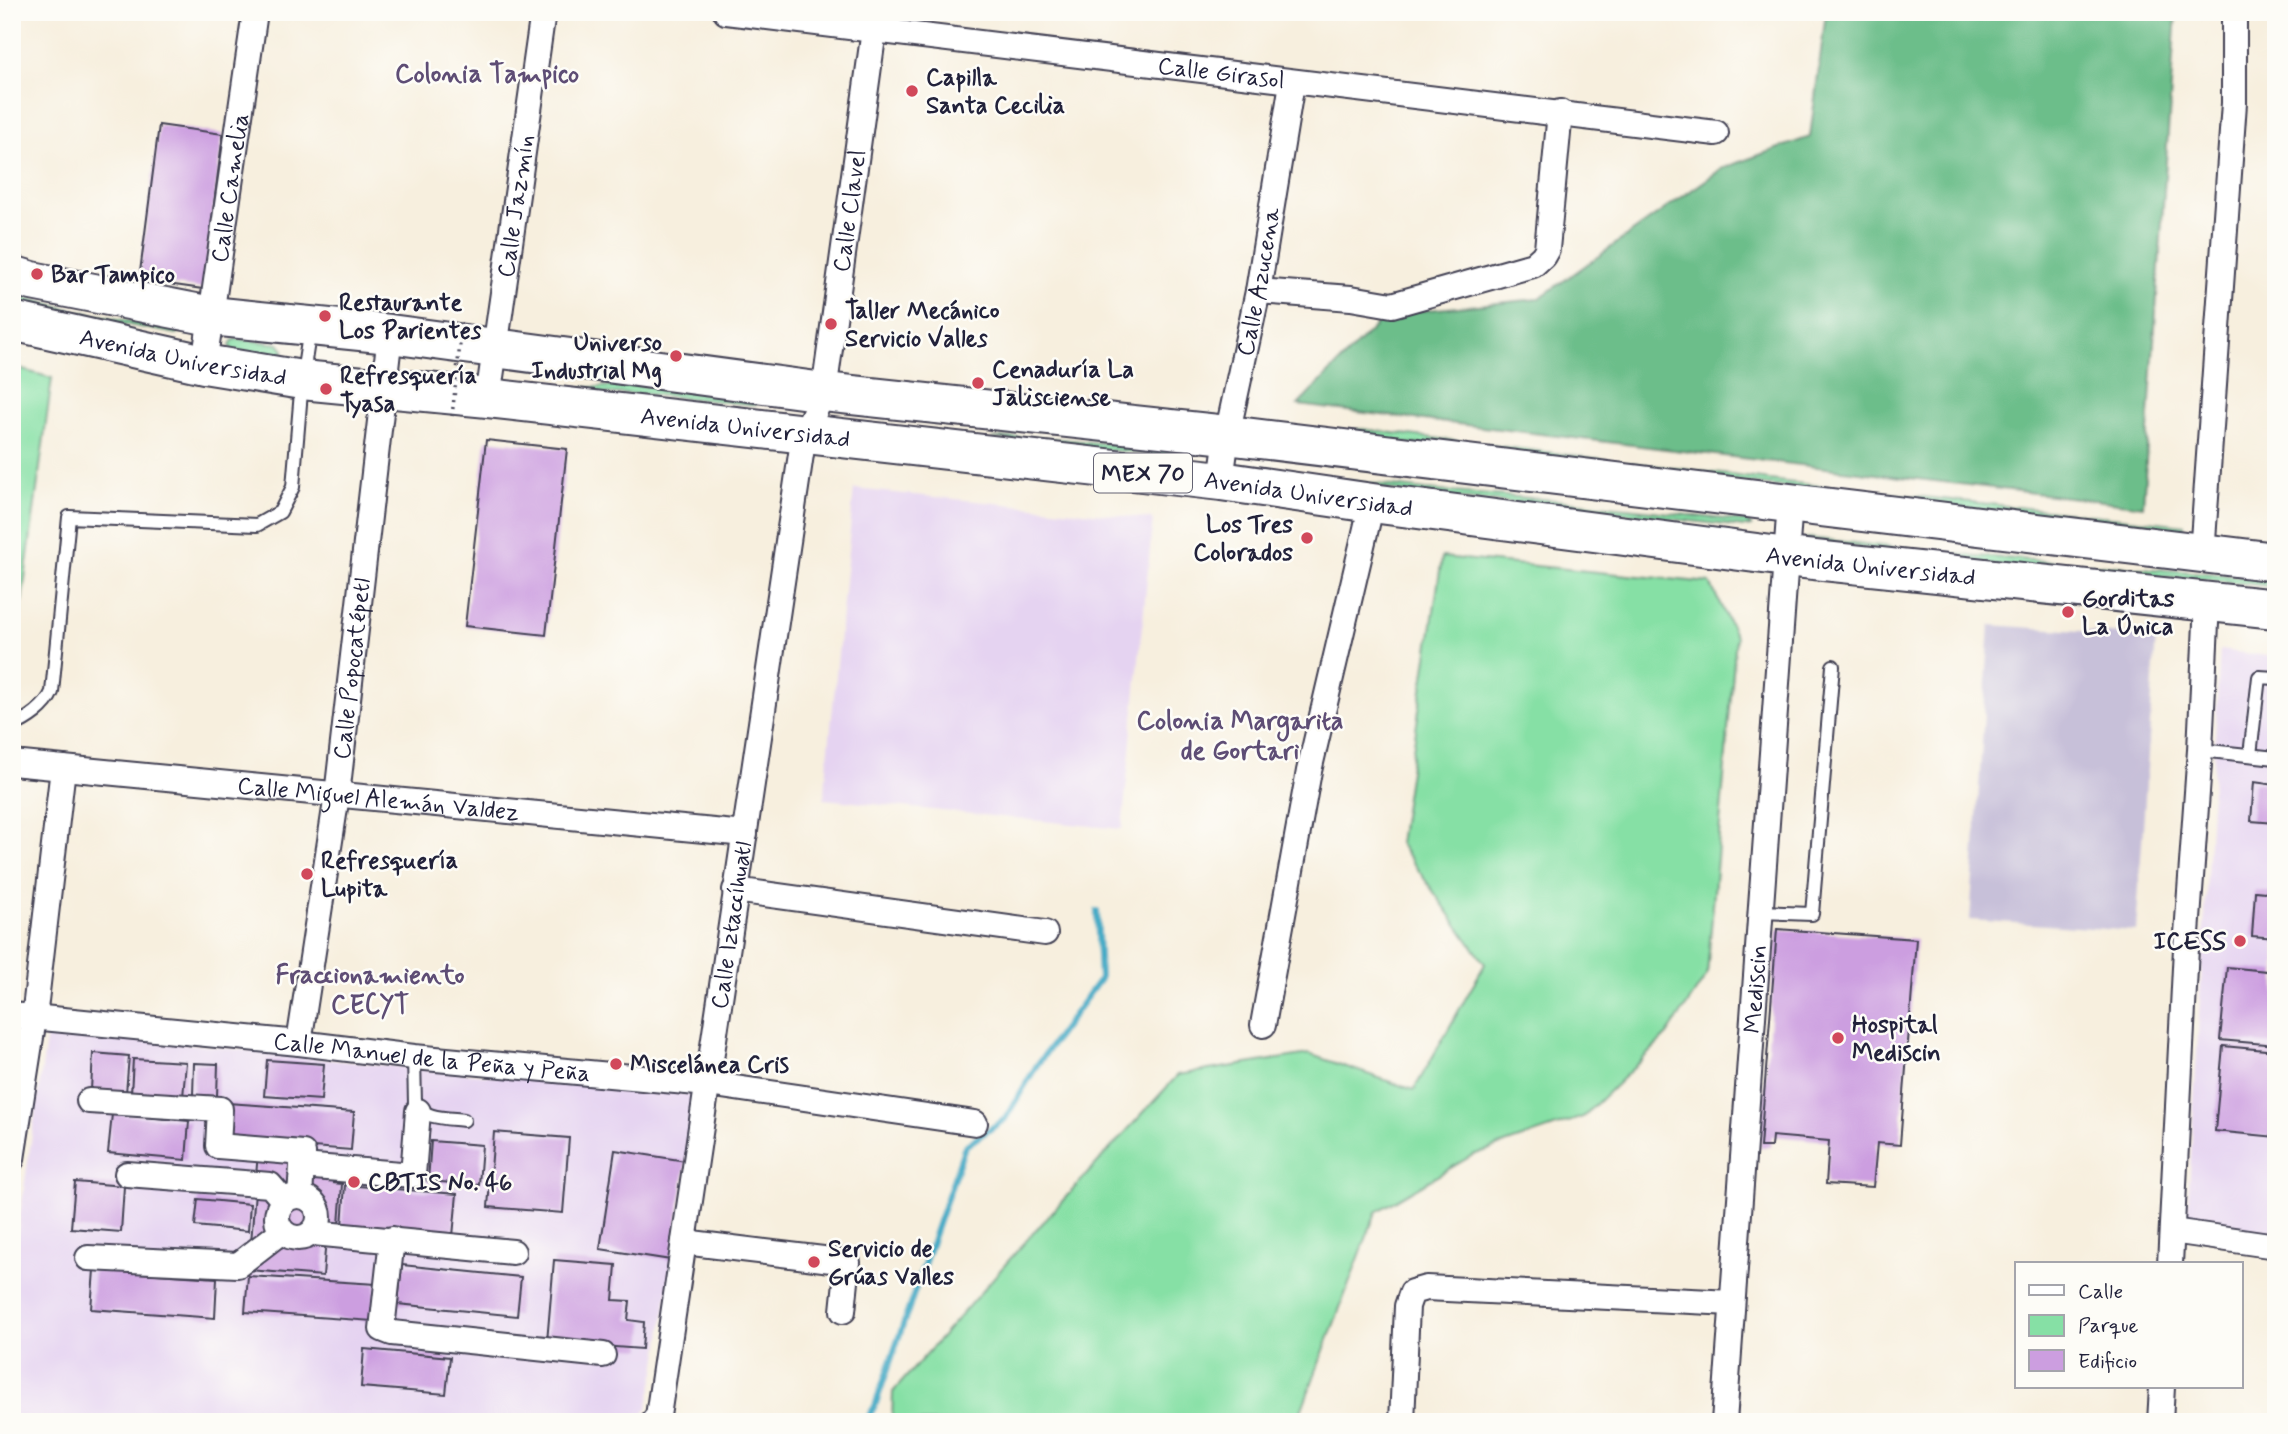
<svg xmlns="http://www.w3.org/2000/svg" width="2288" height="1434" font-family="Mynerve,sans-serif">
<style>
.built{fill:#e5d3f1}
.industrial{fill:#c7c0d9}
.green{fill:#86e0a5;stroke:#548170;stroke-width:2}
.forest{fill:#6cbe8a;stroke:#477062;stroke-width:2}
.lines{fill:none;stroke-linecap:round;stroke-linejoin:round}
.stream{stroke:#47abc6;stroke-width:6}
.building{fill:#cc9ee0}
.lane-casing{stroke:#424153;stroke-width:16}
.street-casing{stroke:#424153;stroke-width:28}
.primary-casing{stroke:#424153;stroke-width:42}
.lane{stroke:#fff;stroke-width:12}
.street{stroke:#fff;stroke-width:24}
.primary{stroke:#fff;stroke-width:38}
.path-bridge{stroke:#424153;stroke-width:3.5;stroke-dasharray:2 5;stroke-linecap:butt}
.poi-dot{fill:#d1495b;stroke:#fdfcf7;stroke-width:2.5}
.labels{text-anchor:middle;stroke-width:5;stroke-linejoin:round;paint-order:stroke}
.shield{fill:#fdfcf7;stroke:#646373;stroke-width:2}
.shield-label{font-size:23px;font-weight:bold;fill:#22223b}
.street-label{font-size:24px;fill:#22223b;stroke:#fdfcf7}
.poi-label{font-size:24px;font-weight:bold;fill:#22223b;stroke:#fdfcf7;text-anchor:start}
.neighbourhood-label{font-size:26px;font-weight:bold;fill:#5e4d75;stroke:#fdfcf7}
</style>
<rect width="100%" height="100%" fill="#fdfcf7"/>
<filter id="ink" filterUnits="userSpaceOnUse"><feTurbulence type="fractalNoise" baseFrequency=".0143" numOctaves="2"/><feDisplacementMap in="SourceGraphic" scale="14" xChannelSelector="R" yChannelSelector="G"/><feConvolveMatrix kernelMatrix="1 2 1 2 8 2 1 2 1" color-interpolation-filters="sRGB"/></filter>
<filter id="wash" filterUnits="userSpaceOnUse"><feTurbulence type="fractalNoise" baseFrequency=".00686" numOctaves="4" result="noise"/><feDisplacementMap in="SourceGraphic" scale="28" xChannelSelector="R" yChannelSelector="G"/><feGaussianBlur stdDeviation="1.57" result="paint"/><feColorMatrix in="noise" values="0 0 0 0 0 0 0 0 0 0 0 0 0 0 0 0 0 1.4 0 .05"/><feComposite in="paint" operator="in"/></filter>
<g filter="url(#wash)">
<rect width="100%" height="100%" fill="#f7efde"/>
<g class="built">
<polygon points="854,489 1153,519 1122,829 824,799"/>
<polygon points="2220,650 2276,657 2276,1238 2187,1225"/>
<polygon points="48,1028 351,1062 696,1095 656,1371 647,1408 638,1422 12,1422 12,1268"/>
</g>
<polygon class="industrial" points="1990,625 2156,636 2136,931 1970,920"/>
<g class="green">
<polygon points="12,294 72,310 180,331 177,334 42,309 12,301"/>
<polygon points="238,339 279,344 284,350 280,356 235,351 231,349 230,345 233,340"/>
<polygon points="12,367 52,378 12,675"/>
<polygon points="638,385 759,400 755,405 647,394 578,393 576,391 578,388"/>
<polygon points="1361,429 1785,482 2184,525 2183,533 1351,437 1352,430"/>
<polygon points="1039,437 1192,452 1194,454 1190,457 1045,445 992,438"/>
<polygon points="1307,476 1426,490 1554,500 1749,522 1751,526 1745,527 1557,506 1426,496"/>
<polygon points="1808,538 1976,556 2207,573 2276,581 2276,587 2204,579 1998,566 1805,540"/>
<polygon points="1442,557 1710,583 1736,637 1707,975 1667,1035 1583,1117 1473,1155 1376,1212 1297,1422 892,1422 893,1392 1032,1234 1178,1075 1309,1054 1414,1090 1485,964 1399,843"/>
</g>
<polygon class="forest" points="1826,12 2176,12 2143,506 1298,405 1387,314 1538,299 1723,168 1810,137"/>
<g class="lines">
<polyline class="stream" points="865,1422 875,1406 965,1146 1005,1119 1037,1065 1100,979 1097,911"/>
</g>
<g id="blocks">
<g class="building">
<polygon points="159,125 223,134 203,289 139,280"/>
<polygon points="486,440 567,449 546,635 465,626"/>
<polygon points="2254,782 2276,785 2276,823 2251,821"/>
<polygon points="2255,891 2276,893 2276,938 2252,936"/>
<polygon points="1777,929 1916,939 1900,1145 1877,1143 1873,1187 1826,1184 1829,1141 1772,1136 1771,1147 1760,1147"/>
<polygon points="2227,967 2276,972 2276,1045 2220,1040"/>
<polygon points="2223,1046 2276,1051 2276,1137 2215,1131"/>
<polygon points="93,1053 129,1056 126,1093 91,1090"/>
<polygon points="133,1059 186,1062 183,1097 131,1094"/>
<polygon points="267,1060 324,1064 321,1100 264,1096"/>
<polygon points="194,1063 218,1064 217,1096 193,1095"/>
<polygon points="227,1103 354,1112 351,1150 224,1140"/>
<polygon points="112,1114 189,1121 186,1160 108,1153"/>
<polygon points="494,1132 569,1138 563,1213 488,1207"/>
<polygon points="431,1141 482,1145 479,1185 428,1181"/>
<polygon points="615,1150 686,1161 671,1260 600,1249"/>
<polygon points="258,1151 335,1157 333,1183 342,1184 339,1225 327,1224 323,1276 249,1270"/>
<polygon points="75,1182 124,1186 121,1232 71,1228"/>
<polygon points="345,1185 457,1194 453,1236 342,1226"/>
<polygon points="198,1199 250,1204 248,1231 195,1226"/>
<polygon points="554,1260 616,1265 613,1300 630,1301 628,1320 644,1322 642,1349 547,1342"/>
<polygon points="402,1265 521,1277 517,1316 398,1304"/>
<polygon points="94,1270 217,1278 215,1318 91,1309"/>
<polygon points="248,1276 376,1284 373,1321 245,1312"/>
<polygon points="364,1349 450,1357 446,1394 361,1387"/>
</g>
</g>
</g>
<g filter="url(#ink)">
<use href="#blocks" fill-opacity="0" stroke="#424153" stroke-width="2"/>
<g class="lines">
<g class="lane-casing">
<g id="lane">
<path d="M12,726C27,720 46,707 52,692L69,517L257,525L280,512L293,487L302,380L310,329"/>
<polyline points="2200,750 2276,758"/>
<polyline points="2250,755 2259,677 2276,678"/>
<polyline points="1760,912 1812,914 1833,666"/>
<path d="M414,1057L415,1104C423,1119 449,1118 464,1120"/>
</g>
</g>
<g class="street-casing">
<g id="street">
<path id="s1" d="M726,12L1716,133"/>
<polyline points="1258,291 1351,298 1392,305 1533,265 1543,256 1547,249 1560,112"/>
<path id="s2" d="M204,364L255,12"/>
<path id="s3" d="M488,398L543,12"/>
<path id="s4" d="M1221,481L1227,435L1258,291L1292,83"/>
<polyline points="2202,554 2234,103 2234,12"/>
<path id="s5" d="M12,763L745,834"/>
<polyline points="735,890 1045,933"/>
<path id="s6" d="M12,1015L299,1043L414,1057L708,1084L975,1123"/>
<polyline points="1263,1025 1309,771 1372,503"/>
<path id="s7" d="M299,1043L337,795L390,334"/>
<polyline points="89,1101 220,1109 218,1146 303,1153 300,1195"/>
<polyline points="12,1159 34,1018 63,768"/>
<polyline points="302,1166 413,1175 418,1111"/>
<polyline points="127,1174 270,1185 283,1200"/>
<circle cx="298" cy="1217" r="21"/>
<polyline points="2172,1231 2276,1246"/>
<polyline points="313,1233 513,1252"/>
<polyline points="392,1239 382,1329 392,1333 603,1355"/>
<polyline points="684,1242 848,1262 843,1311"/>
<polyline points="88,1258 238,1265 282,1231"/>
<polyline points="2170,1264 2186,948 2200,750 2207,602"/>
<path id="s8" d="M653,1422L658,1416L804,434L824,392L874,30L878,12"/>
<polyline points="1402,1422 1407,1306 1412,1292 1426,1288 1732,1303"/>
<path id="s9" d="M1724,1422L1790,502"/>
<polyline points="2160,1422 2162,1387"/>
</g>
</g>
<g class="primary-casing">
<g id="primary">
<polyline points="12,275 32,281 211,316 390,334 824,392 1227,435 2276,562"/>
<path id="s10" d="M12,321L204,364L302,380L488,398L1221,481L1372,503L1786,557L2276,609"/>
</g>
</g>
<use href="#lane" class="lane"/>
<use href="#street" class="street"/>
<use href="#primary" class="primary"/>
<polyline class="path-bridge" points="452,416 462,326"/>
</g>
</g>
<g class="poi-dot">
<circle cx="912" cy="91" r="7"/>
<circle cx="37" cy="274" r="7"/>
<circle cx="325" cy="316" r="7"/>
<circle cx="831" cy="324" r="7"/>
<circle cx="676" cy="356" r="7"/>
<circle cx="978" cy="383" r="7"/>
<circle cx="326" cy="389" r="7"/>
<circle cx="1307" cy="538" r="7"/>
<circle cx="2068" cy="612" r="7"/>
<circle cx="307" cy="874" r="7"/>
<circle cx="2240" cy="941" r="7"/>
<circle cx="1838" cy="1038" r="7"/>
<circle cx="616" cy="1064" r="7"/>
<circle cx="354" cy="1182" r="7"/>
<circle cx="814" cy="1262" r="7"/>
</g>
<g class="labels">
<rect class="shield" x="1094" y="453.5" width="98" height="39" rx="5"/>
<g class="shield-label">
<text x="1143" y="481">MEX 70</text>
</g>
<g class="street-label">
<text dy="8" stroke="none"><textPath href="#s1" startOffset="499">Calle Girasol</textPath></text>
<text dy="8" stroke="none"><textPath href="#s2" startOffset="178">Calle Camelia</textPath></text>
<text dy="8" stroke="none"><textPath href="#s3" startOffset="194">Calle Jazmín</textPath></text>
<text dy="8" stroke="none"><textPath href="#s8" startOffset="1230">Calle Clavel</textPath></text>
<text dy="8" stroke="none"><textPath href="#s4" startOffset="203">Calle Azucena</textPath></text>
<text dy="8" stroke="none"><textPath href="#s10" startOffset="175">Avenida Universidad</textPath></text>
<text dy="8" stroke="none"><textPath href="#s10" startOffset="742">Avenida Universidad</textPath></text>
<text dy="8" stroke="none"><textPath href="#s10" startOffset="1309">Avenida Universidad</textPath></text>
<text dy="8" stroke="none"><textPath href="#s10" startOffset="1876">Avenida Universidad</textPath></text>
<text dy="8" stroke="none"><textPath href="#s7" startOffset="378">Calle Popocatépetl</textPath></text>
<text dy="8" stroke="none"><textPath href="#s5" startOffset="368">Calle Miguel Alemán Valdez</textPath></text>
<text dy="8" stroke="none"><textPath href="#s8" startOffset="504">Calle Iztaccíhuatl</textPath></text>
<text dy="8" stroke="none"><textPath href="#s9" startOffset="434">Mediscin</textPath></text>
<text dy="8" stroke="none"><textPath href="#s6" startOffset="422">Calle Manuel de la Peña y Peña</textPath></text>
</g>
<g class="poi-label">
<text x="926" y="85">Capilla<tspan x="926" dy="28">Santa Cecilia</tspan></text>
<text x="51" y="282">Bar Tampico</text>
<text x="339" y="310">Restaurante<tspan x="339" dy="28">Los Parientes</tspan></text>
<text x="845" y="318">Taller Mecánico<tspan x="845" dy="28">Servicio Valles</tspan></text>
<text x="662" y="350" text-anchor="end">Universo<tspan x="662" dy="28">Industrial Mg</tspan></text>
<text x="992" y="377">Cenaduría La<tspan x="992" dy="28">Jalisciense</tspan></text>
<text x="340" y="383">Refresquería<tspan x="340" dy="28">Tyasa</tspan></text>
<text x="1293" y="532" text-anchor="end">Los Tres<tspan x="1293" dy="28">Colorados</tspan></text>
<text x="2082" y="606">Gorditas<tspan x="2082" dy="28">La Única</tspan></text>
<text x="321" y="868">Refresquería<tspan x="321" dy="28">Lupita</tspan></text>
<text x="2226" y="949" text-anchor="end">ICESS</text>
<text x="1852" y="1032">Hospital<tspan x="1852" dy="28">Mediscin</tspan></text>
<text x="630" y="1072">Miscelánea Cris</text>
<text x="368" y="1190">CBTIS No. 46</text>
<text x="828" y="1256">Servicio de<tspan x="828" dy="28">Grúas Valles</tspan></text>
</g>
<g class="neighbourhood-label">
<text x="487" y="82">Colonia Tampico</text>
<text x="1240" y="729">Colonia Margarita<tspan x="1240" dy="30">de Gortari</tspan></text>
<text x="370" y="983">Fraccionamiento<tspan x="370" dy="30">CECYT</tspan></text>
</g>
</g>
<rect width="2288" height="1434" fill="none" stroke="#fdfcf7" stroke-width="42"/>
<rect x="2015" y="1262" width="228" height="126" fill="#fdfcf7" stroke="#a5a5ac" stroke-width="2"/>
<rect x="2029" y="1285" width="35" height="10" fill="#ffffff" stroke="#a5a5ac" stroke-width="2"/>
<text x="2078" y="1298" font-size="21" fill="#22223b">Calle</text>
<rect x="2029" y="1315" width="35" height="21" fill="#86e0a5" stroke="#a5a5ac" stroke-width="2"/>
<text x="2078" y="1332" font-size="21" fill="#22223b">Parque</text>
<rect x="2029" y="1350" width="35" height="21" fill="#cc9ee0" stroke="#a5a5ac" stroke-width="2"/>
<text x="2078" y="1368" font-size="21" fill="#22223b">Edificio</text>
</svg>
